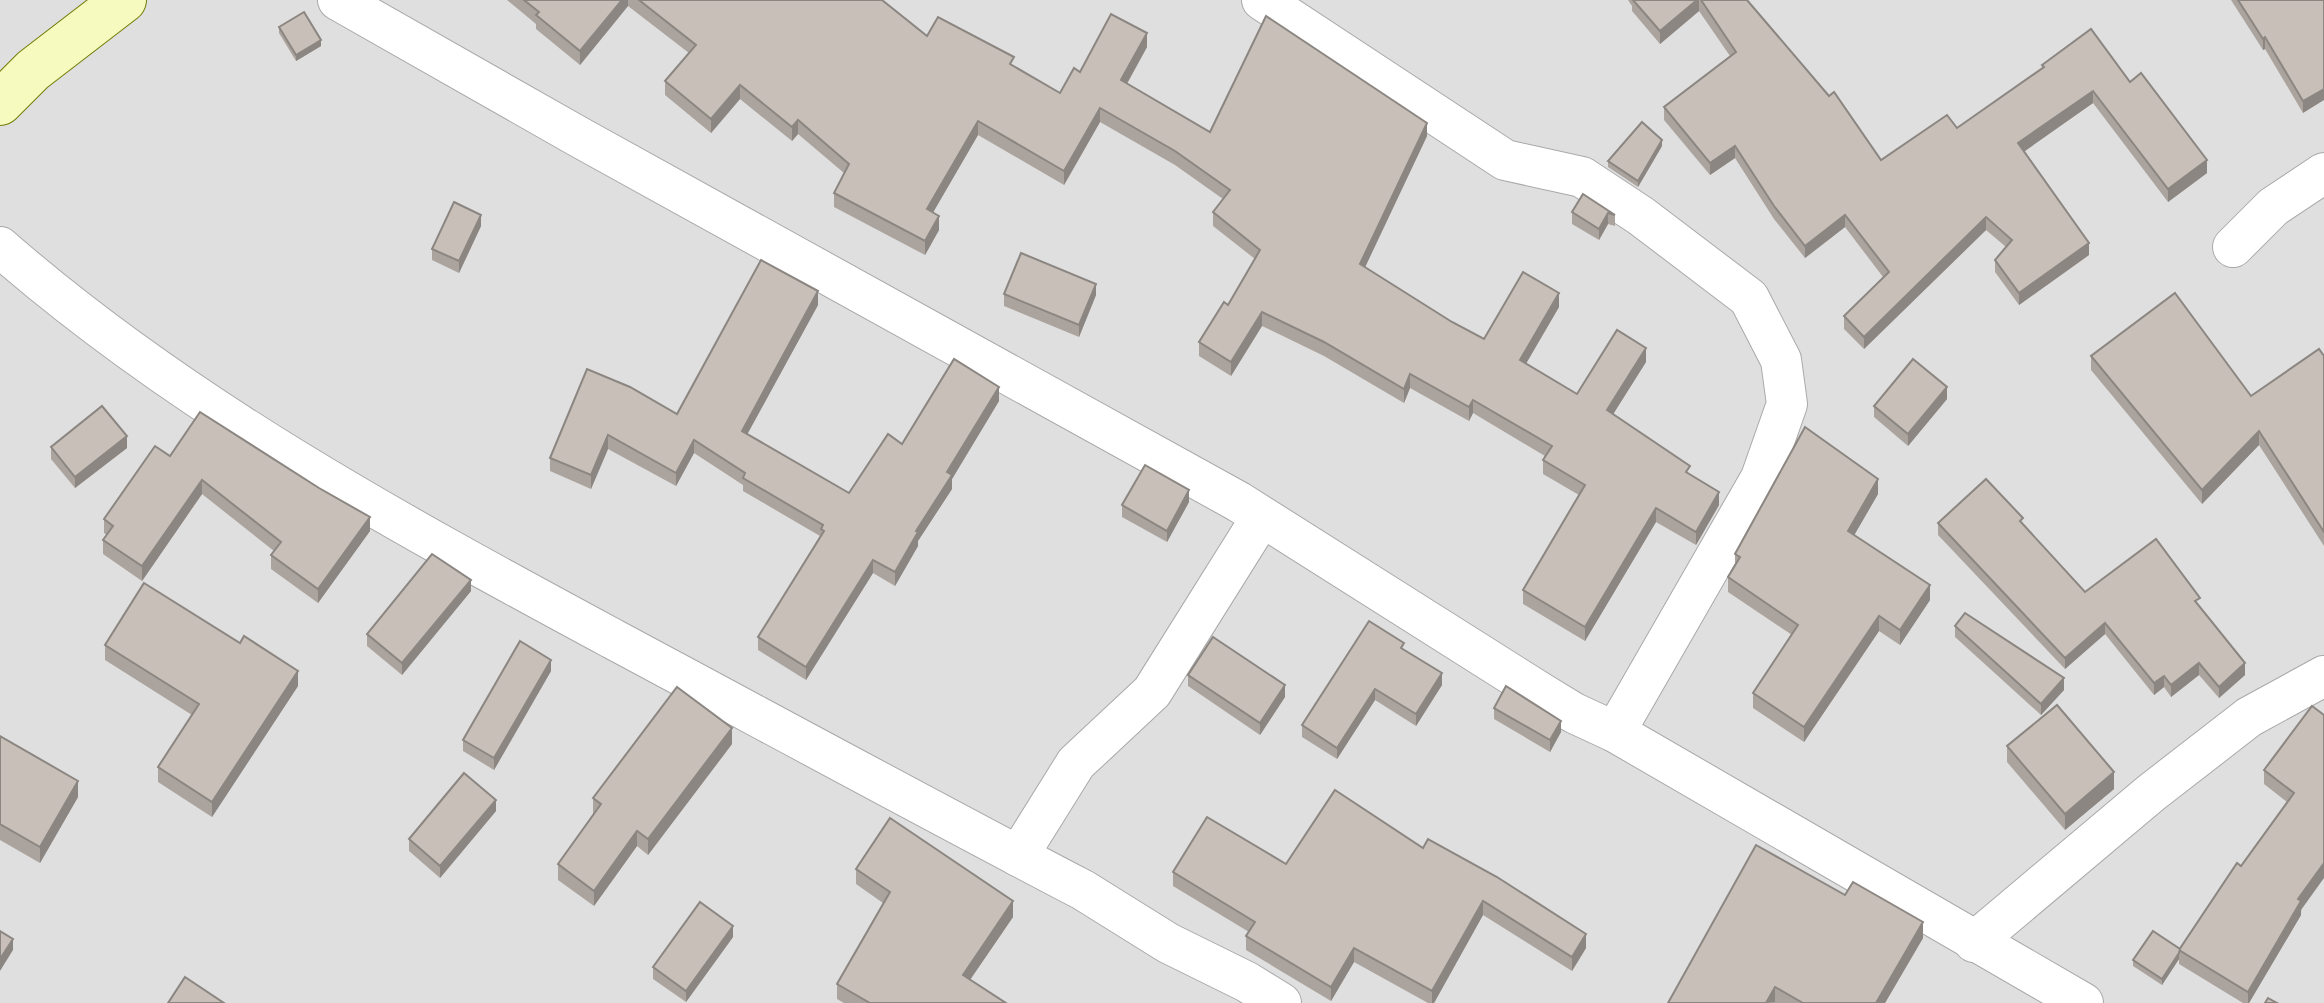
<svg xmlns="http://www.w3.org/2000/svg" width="2324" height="1003" font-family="'PT Sans Narrow',sans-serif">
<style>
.residential{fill:#e0dfdf}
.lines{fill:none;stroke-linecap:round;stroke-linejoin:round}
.street-casing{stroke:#a9a9a9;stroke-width:42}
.secondary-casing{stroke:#707d05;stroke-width:46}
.street{stroke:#fff;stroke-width:40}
.secondary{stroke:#f7fabf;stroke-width:44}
.wall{fill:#aba49e}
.shaded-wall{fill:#8b8681}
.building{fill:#c7bfb8;stroke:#8b8681;stroke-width:2}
</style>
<rect width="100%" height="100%" fill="#f2efe9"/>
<rect class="residential" x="0" y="0" width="2324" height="1003"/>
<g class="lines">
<g class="street-casing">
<g id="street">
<polyline points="338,0 579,137 1239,502 1541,693 1574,713 1615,732 2083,1003"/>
<polyline points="1262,0 1505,160 1582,177 1641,216 1749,298 1781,360 1787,404 1761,478 1615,732"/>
<path d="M0,247C183,407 400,524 613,639C770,723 926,808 1083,890L1168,943L1247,982L1281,1003"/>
<polyline points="2233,247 2273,207 2324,173"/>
<polyline points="1018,856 1076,763 1152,692 1261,518"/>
<polyline points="1974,942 2151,793 2249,717 2324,676"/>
</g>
</g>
<g class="secondary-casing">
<polyline id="secondary" points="0,103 33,70 124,0"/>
</g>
<use href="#street" class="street"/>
<use href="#secondary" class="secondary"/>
</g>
<g class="wall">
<polygon points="507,0 882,0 927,36 1014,67 1060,93 1080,72 1147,47 1127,84 1210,132 1427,136 1365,267 1452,322 1484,339 1559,307 1526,363 1577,394 1646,362 1613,414 1690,475 1719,505 1696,545 1656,522 1585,641 1523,604 1523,590 1579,495 1543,474 1543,460 1545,456 1473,413 1469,421 1410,388 1404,403 1324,356 1262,326 1231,376 1199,356 1199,342 1228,305 1255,259 1213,226 1213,212 1223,199 1175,165 1100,122 1064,185 978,135 933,212 939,230 925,255 834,207 834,193 844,173 798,134 792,141 740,99 711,133 665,95 665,81 689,53 628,6 580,65 536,29 536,24"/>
<polygon points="1628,0 1747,0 1881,160 1957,128 2042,69 2042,65 2130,82 2207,173 2168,202 2093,103 2024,151 2089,255 2019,305 1995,272 1995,260 2006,247 1986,230 1864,349 1844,329 1844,316 1883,277 1845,227 1805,258 1774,219 1735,158 1710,175 1664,120 1664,107 1730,56 1699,11 1660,44 1632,11 1632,6"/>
<polygon points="2231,0 2324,0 2303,113 2265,49 2263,50"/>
<polygon points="279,27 321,46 296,61 279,33"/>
<polygon points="1662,146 1638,187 1608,167 1608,161"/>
<polygon points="1583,194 1615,215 1615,226 1608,224 1599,240 1572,224 1572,212"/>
<polygon points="481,226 459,273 432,260 432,249"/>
<polygon points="1004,294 1096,295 1079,337 1004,306"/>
<polygon points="818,305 747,434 849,493 902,444 999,401 952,479 952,489 918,541 918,546 895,586 873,573 806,680 758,650 758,637 820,536 743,491 743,485 694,453 676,486 608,449 591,489 550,471 550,458 587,369 677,414"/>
<polygon points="2091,356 2251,396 2324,356 2324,546 2259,445 2202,504 2091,370"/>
<polygon points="1947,399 1908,446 1874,417 1874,406"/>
<polygon points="51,447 127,448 75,488 51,459"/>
<polygon points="170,456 370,531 318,603 271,569 271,555 274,551 202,494 142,581 103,554 103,540 107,535 104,533 104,519"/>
<polygon points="1878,494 1854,535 1930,600 1900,645 1879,631 1804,742 1753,708 1753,693 1792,635 1728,592 1728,577 1735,565 1735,554"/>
<polygon points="1189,502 1167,542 1122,517 1122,505"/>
<polygon points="1938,523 2023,524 2085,592 2200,608 2245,675 2219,698 2199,675 2171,697 2164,687 2154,695 2105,634 2065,669 1938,535"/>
<polygon points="471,591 402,675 367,646 367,634"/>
<polygon points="1955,626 2064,690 2041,715 1955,637"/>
<polygon points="105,645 298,686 212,817 158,782 158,767 192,715 105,660"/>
<polygon points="1404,650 1442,685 1416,726 1375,700 1337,759 1302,737 1302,725"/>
<polygon points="551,671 494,770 463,751 463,740"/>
<polygon points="1188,675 1285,697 1260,735 1188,686"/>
<polygon points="2312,706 2301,915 2249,1003 2243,1003 2179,964 2179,959 2162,985 2133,966 2133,960 2180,949 2287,802 2264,784 2264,770"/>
<polygon points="1494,708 1561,732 1550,752 1494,719"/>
<polygon points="0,736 78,797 40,863 0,840"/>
<polygon points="732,744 648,855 637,846 594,906 558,880 558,864 593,814 593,798"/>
<polygon points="2007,746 2114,789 2065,830 2007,762"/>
<polygon points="496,811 440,878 409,851 409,839"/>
<polygon points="1423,848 1586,948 1572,971 1483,915 1434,1003 1428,1003 1354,962 1331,1001 1246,950 1246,936 1249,932 1173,886 1173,872 1286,864"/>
<polygon points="856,869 1013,917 970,980 1006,1003 844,1003 837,999 837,984 883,903 856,884"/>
<polygon points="1845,895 1923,938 1885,1003 1668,1003"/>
<polygon points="733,937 686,1002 653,979 653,967"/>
</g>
<g class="shaded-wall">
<polygon points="622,0 628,0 628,6 580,65 580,51"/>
<polygon points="1697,0 1699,0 1699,11 1660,44 1660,31"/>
<polygon points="1147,33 1147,47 1121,94 1121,80"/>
<polygon points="2265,37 2265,49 2263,50 2263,39"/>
<polygon points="321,40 321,46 296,61 296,55"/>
<polygon points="740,85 740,99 711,133 711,119"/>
<polygon points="2324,89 2324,100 2303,113 2303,101"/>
<polygon points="2093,91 2093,103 2018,156 2018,143"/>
<polygon points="1100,108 1100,122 1064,185 1064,171"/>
<polygon points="798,120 798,134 792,141 792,127"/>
<polygon points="978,121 978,135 927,223 927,209"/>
<polygon points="1427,123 1427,136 1360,278 1360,264"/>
<polygon points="1662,140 1662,146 1638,187 1638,181"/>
<polygon points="1735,146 1735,158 1710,175 1710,163"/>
<polygon points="2207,160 2207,173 2168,202 2168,189"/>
<polygon points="1608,213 1608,224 1599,240 1599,229"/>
<polygon points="481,215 481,226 459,273 459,261"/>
<polygon points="1845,215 1845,227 1805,258 1805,246"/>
<polygon points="939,216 939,230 925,255 925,241"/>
<polygon points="1986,217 1986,230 1864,349 1864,337"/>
<polygon points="2089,243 2089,255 2019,305 2019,293"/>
<polygon points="1096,284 1096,295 1079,337 1079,325"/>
<polygon points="818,291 818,305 742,444 742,431"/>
<polygon points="1559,293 1559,307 1520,374 1520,360"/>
<polygon points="1262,312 1262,326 1231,376 1231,362"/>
<polygon points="1646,348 1646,362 1607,424 1607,410"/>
<polygon points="1410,374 1410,388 1404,403 1404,389"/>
<polygon points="999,387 999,401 952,479 952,489 918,541 918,546 895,586 895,572 916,531 947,472"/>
<polygon points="1947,387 1947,399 1908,446 1908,434"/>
<polygon points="1473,400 1473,413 1469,421 1469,407"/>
<polygon points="2259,431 2259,445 2202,504 2202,490"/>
<polygon points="608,435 608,449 591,489 591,475"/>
<polygon points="127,436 127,448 75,488 75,477"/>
<polygon points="694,440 694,453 676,486 676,473"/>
<polygon points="1878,479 1878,494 1848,546 1848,531"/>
<polygon points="202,480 202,494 142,581 142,566"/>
<polygon points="1189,490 1189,502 1167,542 1167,531"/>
<polygon points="1719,492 1719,505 1696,545 1696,532"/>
<polygon points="1656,508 1656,522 1585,641 1585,627"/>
<polygon points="370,517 370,531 318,603 318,589"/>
<polygon points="873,560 873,573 806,680 806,667"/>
<polygon points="471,580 471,591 402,675 402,663"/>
<polygon points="1930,585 1930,600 1900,645 1900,630"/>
<polygon points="1879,616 1879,631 1804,742 1804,727"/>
<polygon points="2105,623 2105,634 2065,669 2065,658"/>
<polygon points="551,660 551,671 494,770 494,758"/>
<polygon points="2199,663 2199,675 2171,697 2171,685"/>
<polygon points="2245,663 2245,675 2219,698 2219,687"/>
<polygon points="298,671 298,686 212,817 212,802"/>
<polygon points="1442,673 1442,685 1416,726 1416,714"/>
<polygon points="2164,676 2164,687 2154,695 2154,683"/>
<polygon points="2064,678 2064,690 2041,715 2041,704"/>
<polygon points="1285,685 1285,697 1260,735 1260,723"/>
<polygon points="1375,689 1375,700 1337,759 1337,748"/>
<polygon points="1561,721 1561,732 1550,752 1550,740"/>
<polygon points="732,728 732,744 648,855 648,839"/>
<polygon points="2114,772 2114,789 2065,830 2065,814"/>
<polygon points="78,781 78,797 40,863 40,847"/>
<polygon points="496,800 496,811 440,878 440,866"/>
<polygon points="637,831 637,846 594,906 594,891"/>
<polygon points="2324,863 2324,878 2301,910 2301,915 2249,1003 2248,1003 2248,992 2298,899"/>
<polygon points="1013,901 1013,917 963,990 963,975"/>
<polygon points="1483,901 1483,915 1434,1003 1432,1003 1432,991"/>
<polygon points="1923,922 1923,938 1885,1003 1876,1003"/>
<polygon points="733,926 733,937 686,1002 686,991"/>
<polygon points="1586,934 1586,948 1572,971 1572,957"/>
<polygon points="13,939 13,950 0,971 0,959"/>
<polygon points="1354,948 1354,962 1331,1001 1331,987"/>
<polygon points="2179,953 2179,959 2162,985 2162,979"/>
<polygon points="1775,987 1775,1002 1766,1003"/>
</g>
<g class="building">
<polygon points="524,0 622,0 580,51 536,15 539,12"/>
<polygon points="639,0 882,0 927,36 938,17 1014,57 1010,64 1060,93 1074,68 1080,72 1111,14 1147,33 1121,80 1210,132 1266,16 1427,123 1360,264 1452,322 1484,339 1523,272 1559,293 1520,360 1577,394 1617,330 1646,348 1607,410 1690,466 1686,472 1719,492 1696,532 1656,508 1585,627 1523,590 1585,485 1543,460 1552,446 1473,400 1469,407 1410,374 1404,389 1324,342 1262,312 1231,362 1199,342 1224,302 1228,305 1260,250 1213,212 1230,190 1175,151 1100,108 1064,171 978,121 927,209 939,216 925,241 834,193 849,164 798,120 792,127 740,85 711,119 665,81 696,45"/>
<polygon points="1633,0 1697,0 1660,31"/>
<polygon points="1701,0 1747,0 1829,96 1834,92 1881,160 1947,115 1957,128 2044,67 2042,65 2091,29 2130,82 2141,73 2207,160 2168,189 2093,91 2018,143 2089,243 2019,293 1995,260 2012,240 1986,217 1864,337 1844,316 1889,272 1845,215 1805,246 1774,206 1735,146 1710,163 1664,107 1736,52"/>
<polygon points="2238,0 2324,0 2324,89 2303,101 2265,37 2263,39"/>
<polygon points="304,12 321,40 296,55 279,27"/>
<polygon points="1642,122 1662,140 1638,181 1608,161"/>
<polygon points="1583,194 1615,215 1608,213 1599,229 1572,212"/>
<polygon points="454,202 481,215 459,261 432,249"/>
<polygon points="1021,253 1096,284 1079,325 1004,294"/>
<polygon points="761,260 818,291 742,431 849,493 888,434 902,444 954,359 999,387 947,472 952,475 916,531 918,532 895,572 873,560 806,667 758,637 824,531 821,529 823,525 743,478 745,473 694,440 676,473 608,435 591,475 550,458 587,369 630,387 677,414"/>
<polygon points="2175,293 2251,396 2319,349 2324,356 2324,532 2259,431 2202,490 2091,356"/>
<polygon points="1913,359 1947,387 1908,434 1874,406"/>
<polygon points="102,406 127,436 75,477 51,447"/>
<polygon points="200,412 319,488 370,517 318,589 271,555 281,542 202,480 142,566 103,540 113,526 104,519 155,446 170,456"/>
<polygon points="1805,427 1878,479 1848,531 1930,585 1900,630 1879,616 1804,727 1753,693 1798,625 1728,577 1740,557 1735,554"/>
<polygon points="1145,465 1189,490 1167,531 1122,505"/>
<polygon points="1986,479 2023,518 2020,521 2085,592 2156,539 2200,598 2195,601 2245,663 2219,687 2199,663 2171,685 2164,676 2154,683 2105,623 2065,658 1938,523"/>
<polygon points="432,554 471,580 402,663 367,634"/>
<polygon points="144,583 240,643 244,636 298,671 212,802 158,767 199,704 105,645"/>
<polygon points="1965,613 2064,678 2041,704 1955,626"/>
<polygon points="1369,621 1404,643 1401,648 1442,673 1416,714 1375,689 1337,748 1302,725"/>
<polygon points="1213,637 1285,685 1260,723 1188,675"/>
<polygon points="520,641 551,660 494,758 463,740"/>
<polygon points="1506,686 1561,721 1550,740 1494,708"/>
<polygon points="677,687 732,728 648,839 637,831 594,891 558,864 601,804 593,798"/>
<polygon points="2057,705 2114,772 2065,814 2007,746"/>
<polygon points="2312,706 2324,715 2324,863 2298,899 2301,901 2248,992 2179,950 2237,863 2241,866 2294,793 2264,770"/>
<polygon points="0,736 78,781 40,847 0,824"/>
<polygon points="464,773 496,800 440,866 409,839"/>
<polygon points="1335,790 1423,848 1428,839 1497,877 1586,934 1572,957 1483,901 1432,991 1354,948 1331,987 1246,936 1255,922 1173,872 1207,817 1286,864"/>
<polygon points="890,818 1013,901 963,975 1006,1003 870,1003 837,984 890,892 856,869"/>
<polygon points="1756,845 1845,895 1853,882 1923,922 1876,1003 1803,1003 1775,987 1766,1003 1668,1003"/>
<polygon points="700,902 733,926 686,991 653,967"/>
<polygon points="0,931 13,939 0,959"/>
<polygon points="2153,931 2180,949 2179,953 2162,979 2133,960"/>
<polygon points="185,977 224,1003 168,1003"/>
<polygon points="2268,998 2277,1003 2265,1003"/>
</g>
</svg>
